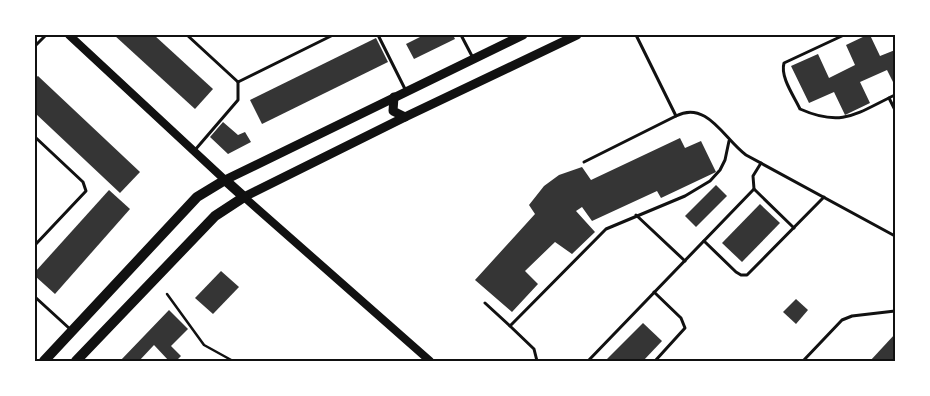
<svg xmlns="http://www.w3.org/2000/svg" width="930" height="396" font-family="Raleway,sans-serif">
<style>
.building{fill:#353535}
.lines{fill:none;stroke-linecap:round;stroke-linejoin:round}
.path{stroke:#111;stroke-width:2.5}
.service{stroke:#111;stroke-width:3}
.tertiary{stroke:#111;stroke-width:8}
.secondary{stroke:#111;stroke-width:9}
.primary{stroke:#111;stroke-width:10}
.neatline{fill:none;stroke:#111;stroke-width:2}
</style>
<rect width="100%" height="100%" fill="#fff"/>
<g class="building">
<polygon points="114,35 154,35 213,89 195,109"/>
<polygon points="424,35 453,35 455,39 414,59 406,44"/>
<polygon points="867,35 870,35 880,56 895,50 895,86 887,70 860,82 870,103 845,115 834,92 809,103 791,66 818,54 829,78 855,65 846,45"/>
<polygon points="376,38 388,62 262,124 250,100"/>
<polygon points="38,76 140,172 120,193 35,113 35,78"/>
<polygon points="223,122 238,135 245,132 251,142 228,154 210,137"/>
<polygon points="680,138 685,148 701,141 716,172 661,198 657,191 592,221 582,207 576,211 595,232 572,254 555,242 525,271 538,284 512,312 475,280 535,214 529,205 544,186 559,175 582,167 591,180"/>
<polygon points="716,185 727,196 696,227 685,216"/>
<polygon points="109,190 130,209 55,294 35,276 35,272"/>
<polygon points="760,204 780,223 742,262 722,243"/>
<polygon points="221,271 239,287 213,314 195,298"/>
<polygon points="796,299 808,310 796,324 783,312"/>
<polygon points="169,310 188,329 171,346 181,356 176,361 169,361 154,345 139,361 120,361"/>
<polygon points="643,323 662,341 643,361 605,361"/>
<polygon points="895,334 895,361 870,361"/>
</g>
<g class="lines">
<polyline class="path" points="167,294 204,345 233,361"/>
<g class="service">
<polyline points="187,35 238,82 333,35"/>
<polyline points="378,35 406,91"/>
<polyline points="461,35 473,58"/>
<path d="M844,35L784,63C780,77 794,96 800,109C843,128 857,113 895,95"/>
<polyline points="35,46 46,35"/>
<polyline points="889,98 895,110"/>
<path d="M676,116C707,100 724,139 746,155L895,236"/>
<polyline points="35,137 83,182 86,191 35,245"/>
<polyline points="195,150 238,100 238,82"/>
<polyline points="584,162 676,116 636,35"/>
<polyline points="754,189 753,176 761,163"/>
<polyline points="636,215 685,261"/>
<polyline points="704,241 736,272 741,275 747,275 824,197"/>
<polyline points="654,292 681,318 685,328 655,361"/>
<polyline points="35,297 70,329"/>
<polyline points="485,303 510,326"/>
<polyline points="537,361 534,349 510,326 606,229 685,196 710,181 720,170 725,160 729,141"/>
<polyline points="588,361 754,189 794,228"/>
<polyline points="803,361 842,320 852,316 895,311"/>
</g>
<g class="tertiary">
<polyline points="69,35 225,180"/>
<polyline points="244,197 430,361"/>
</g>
<g class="secondary">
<polyline points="394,97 393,111 405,117"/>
<polyline points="225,180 523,35"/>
<polyline points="244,197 405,117 577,35"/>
</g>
<polyline class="primary" points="44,361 197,197 225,180 244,197 215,216 76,361"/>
</g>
<rect width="930" height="396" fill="none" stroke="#ffffff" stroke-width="72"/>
<rect x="36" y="36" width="858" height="324" class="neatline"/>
</svg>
